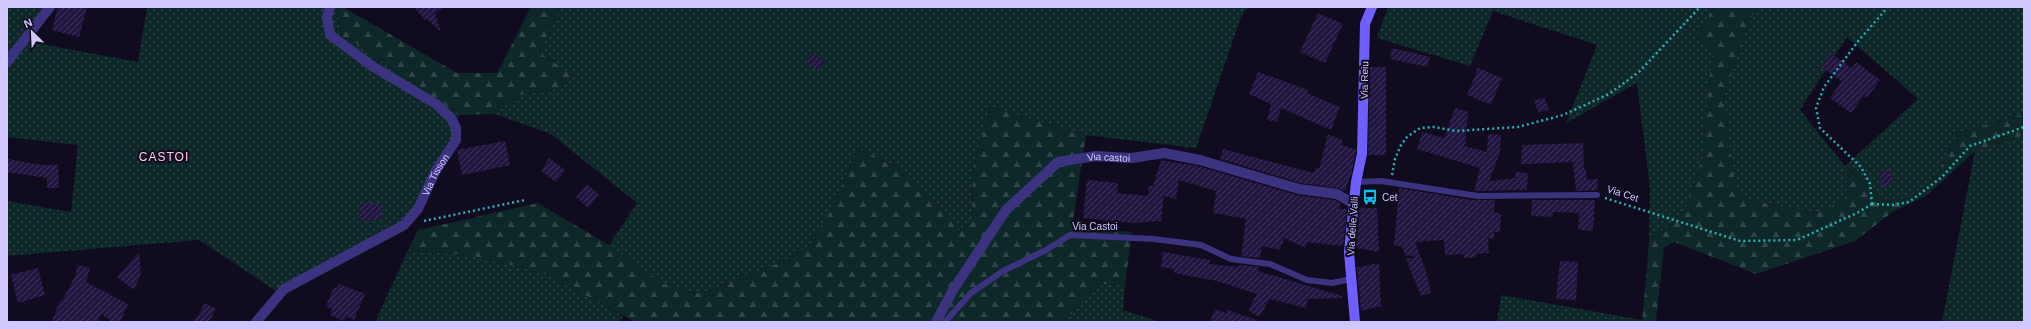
<svg xmlns="http://www.w3.org/2000/svg" width="2031" height="329" font-family="Helvetica,sans-serif">
<style>
.grass{fill:url(#grass-dots);fill-rule:evenodd}
.forest{fill:url(#forest-firs)}
.building{fill:url(#building-hatch)}
.lines{fill:none;stroke-linecap:round;stroke-linejoin:round}
.path{stroke:#27b2b4;stroke-width:2.5;stroke-dasharray:2 3;stroke-linecap:butt}
.lane{stroke:#3c3380;stroke-width:6}
.street{stroke:#3c3380;stroke-width:10}
.secondary{stroke:#6f5fff;stroke-width:10}
.labels{text-anchor:middle;stroke-width:4;stroke-linejoin:round;paint-order:stroke}
.street-label{font-size:10px;fill:#d2c8ff;stroke:#100b1e}
.poi-label{font-size:10px;fill:#d2c8ff;stroke:#100b1e;text-anchor:start}
.quarter-label{font-size:12px;letter-spacing:1px;fill:#ffcae8;stroke:#100b1e}
</style>
<defs>
<pattern id="grass-dots" width="8" height="8" patternUnits="userSpaceOnUse"><rect width="8" height="8" fill="#0e2728"/><path d="M2 2h.1M6 6h.1" fill="none" stroke="#304548" stroke-width="1.8" stroke-linecap="round"/></pattern>
<pattern id="forest-firs" width="22" height="20" patternUnits="userSpaceOnUse"><rect width="22" height="20" fill="#0e2728"/><path d="M5 1l3.5 6h-7zM16 11l3.5 6h-7z" fill="#304548"/></pattern>
<pattern id="building-hatch" width="6" height="6" patternUnits="userSpaceOnUse"><rect width="6" height="6" fill="#221640"/><path d="M-1 1l2-2M0 6l6-6M5 7l2-2" fill="none" stroke="#41365d"/></pattern>
</defs>
<rect width="100%" height="100%" fill="#100b1e"/>
<g class="grass">
<polygon points="7,7 55,7 25,41 138,62 147,7 337,7 342,38 350,39 459,115 441,169 405,230 329,270 276,291 199,240 7,256 7,201 71,212 78,145 7,137"/>
<polygon points="561,7 1248,7 1241,17 1196,148 1086,135 990,107 973,171 972,221 959,231 937,203 904,170 858,148 830,212 808,247 781,262 736,280 700,294 664,284 609,245 637,203 551,134 495,114 519,95 560,89 573,76 539,52"/>
<polygon points="1388,7 1714,7 1697,37 1712,53 1702,159 1687,204 1682,214 1649,241 1650,188 1637,83 1566,123 1597,45 1493,11 1470,66 1377,38"/>
<path d="M1756,7H2024V114L1958,133L1934,180L1908,198L1883,201L1846,166L1847,199L1817,213L1749,200L1735,188L1724,96L1746,30ZM1847,37L1918,99L1845,166L1800,110Z"/>
<polygon points="2024,135 2024,322 1942,322 1975,151"/>
<polygon points="408,250 468,255 542,272 623,316 620,322 375,322"/>
<polygon points="1101,284 1125,285 1123,310 1161,322 1063,322"/>
<polygon points="1501,295 1642,320 1642,322 1497,322"/>
</g>
<g class="forest">
<polygon points="337,7 343,7 457,73 497,73 531,7 561,7 539,52 573,76 560,89 519,95 495,114 459,115 350,39 342,38"/>
<polygon points="1714,7 1756,7 1746,30 1724,96 1735,188 1749,200 1817,213 1847,199 1845,166 1883,201 1908,198 1934,180 1958,133 2024,114 2024,135 1975,151 1926,196 1894,211 1855,241 1756,274 1674,242 1664,248 1656,322 1642,322 1649,241 1682,214 1687,204 1702,159 1712,53 1697,37"/>
<polygon points="990,107 1086,135 1072,227 1132,232 1125,285 1101,284 1063,322 635,322 542,272 468,255 408,250 418,230 538,203 609,245 664,284 700,294 781,262 808,247 830,212 858,148 904,170 937,203 959,231 972,221 973,171"/>
</g>
<g class="building">
<polygon points="58,7 87,7 79,37 52,30"/>
<polygon points="414,7 444,7 435,13 441,32 427,19 425,20"/>
<polygon points="1318,13 1343,24 1325,63 1300,52"/>
<polygon points="1392,48 1430,57 1427,67 1390,59"/>
<polygon points="813,53 825,61 818,71 806,63"/>
<polygon points="1830,53 1852,68 1856,62 1880,80 1867,98 1864,95 1851,113 1830,98 1842,81 1821,67"/>
<polygon points="1370,67 1386,67 1386,155 1368,155"/>
<polygon points="1478,68 1502,78 1491,105 1467,95"/>
<polygon points="1258,72 1308,90 1307,93 1340,107 1331,130 1281,108 1277,122 1267,120 1271,104 1249,94"/>
<polygon points="1544,97 1549,109 1539,113 1534,101"/>
<polygon points="1455,108 1468,112 1465,146 1487,152 1488,134 1501,135 1500,153 1489,181 1515,178 1516,172 1528,173 1527,190 1474,191 1480,168 1417,149 1422,132 1444,138"/>
<polygon points="1328,134 1342,140 1342,145 1356,150 1352,172 1345,191 1338,188 1300,183 1220,159 1223,149 1314,173 1315,168 1319,169"/>
<polygon points="505,141 510,165 462,175 457,150"/>
<polygon points="1583,143 1584,169 1586,169 1587,180 1597,179 1598,190 1576,191 1573,162 1521,164 1522,145"/>
<polygon points="549,158 565,170 556,182 541,171"/>
<polygon points="7,159 42,165 58,165 59,188 47,188 47,178 7,172"/>
<polygon points="1161,160 1198,166 1297,195 1335,200 1341,204 1339,209 1347,209 1343,246 1307,242 1305,248 1284,238 1280,250 1262,246 1260,258 1241,256 1246,219 1213,213 1216,191 1179,180 1176,199 1164,196 1161,221 1134,223 1083,218 1087,180 1118,183 1117,193 1148,196 1149,186 1153,186"/>
<polygon points="1889,168 1894,182 1883,187 1878,173"/>
<polygon points="587,184 599,195 588,208 576,197"/>
<polygon points="1399,188 1472,200 1495,200 1494,212 1501,214 1500,232 1494,232 1494,239 1488,238 1489,253 1476,254 1476,257 1464,258 1464,254 1445,255 1444,240 1415,242 1426,271 1431,293 1421,296 1406,259 1416,257 1405,255 1402,246 1394,246"/>
<polygon points="1532,200 1595,200 1593,231 1578,230 1579,213 1553,212 1553,217 1531,216"/>
<rect x="359" y="203" width="22" height="17"/>
<polygon points="1360,208 1377,208 1379,252 1356,248"/>
<polygon points="139,252 141,273 134,290 117,277"/>
<polygon points="1163,252 1210,260 1209,264 1239,267 1239,265 1259,267 1258,271 1342,296 1342,298 1308,299 1306,308 1270,299 1259,317 1248,310 1257,294 1217,281 1174,273 1174,269 1161,267"/>
<polygon points="1560,261 1578,262 1576,300 1556,299"/>
<polygon points="1379,263 1381,306 1361,311 1357,267"/>
<polygon points="78,265 90,268 86,282 128,304 120,322 113,322 101,314 98,322 52,322 60,300 62,301 75,276"/>
<polygon points="38,268 45,295 18,303 11,275"/>
<polygon points="339,284 365,294 354,320 346,316 344,321 330,315 332,309 326,306 334,287 337,288"/>
<polygon points="205,303 216,309 209,322 194,322"/>
<polygon points="1215,309 1226,313 1227,310 1257,320 1257,322 1210,322"/>
</g>
<g class="lines">
<g class="path">
<polyline points="1392,175 1395,159 1401,145 1407,137 1420,128 1434,127 1456,131 1518,127 1563,115 1609,94 1639,72 1700,7"/>
<polyline points="1605,198 1740,241 1797,240 1857,213 1872,204"/>
<polyline points="1872,204 1870,184 1861,167 1820,128 1816,108 1824,87 1859,40 1888,7"/>
<polyline points="1872,204 1893,205 1909,202 1942,177 1970,146 2024,127"/>
<polyline points="424,221 525,200"/>
</g>
<g class="lane">
<polyline points="1356,182 1381,181 1478,196 1597,195"/>
<polyline points="945,322 971,293 1003,271 1046,250 1070,235 1154,239 1201,245 1231,259 1270,264 1307,280 1332,283 1351,279"/>
</g>
<g class="street">
<polyline points="7,62 50,7"/>
<path id="s1" d="M256,322L284,289L404,225L418,209L435,172L456,140V128L451,118L436,104L372,66L330,35L327,17L330,7"/>
<path id="s2" d="M936,322L953,290L1006,210L1058,162L1095,156L1132,158L1164,153L1200,160L1299,189L1337,194L1354,204"/>
</g>
<polyline class="secondary" points="1355,322 1349,252 1356,182 1362,154 1365,24 1372,7"/>
</g>
<defs>
<g id="bus-bare" transform="scale(1.2)"><path d="M-5-6H5V4H4V6H2V4H-2V6H-4V4H-5ZM-3.5-4V0h7V-4ZM-3.5 1.2v1.5H-2V1.2ZM2 1.2v1.5H3.5V1.2Z" fill="#00c8f3" stroke="#100b1e" stroke-width="2.5" paint-order="stroke"/></g>
</defs>
<g fill-rule="evenodd">
<use href="#bus-bare" x="1370" y="197"/>
</g>
<g class="labels">
<g class="street-label">
<text transform="translate(1364 80) rotate(-89)" y="4">Via Reiu</text>
<text dy="4" stroke="none"><textPath href="#s2" startOffset="254">Via castoi</textPath></text>
<text dy="4" stroke="none"><textPath href="#s1" startOffset="239">Via Tisson</textPath></text>
<text transform="translate(1623 193) rotate(18)" y="4">Via Cet</text>
<text x="1095" y="230">Via Castoi</text>
<text transform="translate(1352 226) rotate(-86)" y="4">Via delle Valli</text>
</g>
<g class="poi-label">
<text x="1382" y="201">Cet</text>
</g>
<g class="quarter-label">
<text x="164" y="161">CASTOI</text>
</g>
</g>
<rect width="2031" height="329" fill="none" stroke="#d2c8ff" stroke-width="16"/>
<g transform="translate(32 32) rotate(336)" stroke="#100b1e" stroke-width="3" paint-order="stroke">
<path d="M0-3L7 15L0 10L-7 15Z" fill="#d2c8ff"/>
<text y="-6" font-size="11" font-weight="bold" text-anchor="middle" fill="#d2c8ff">N</text>
</g>
</svg>
